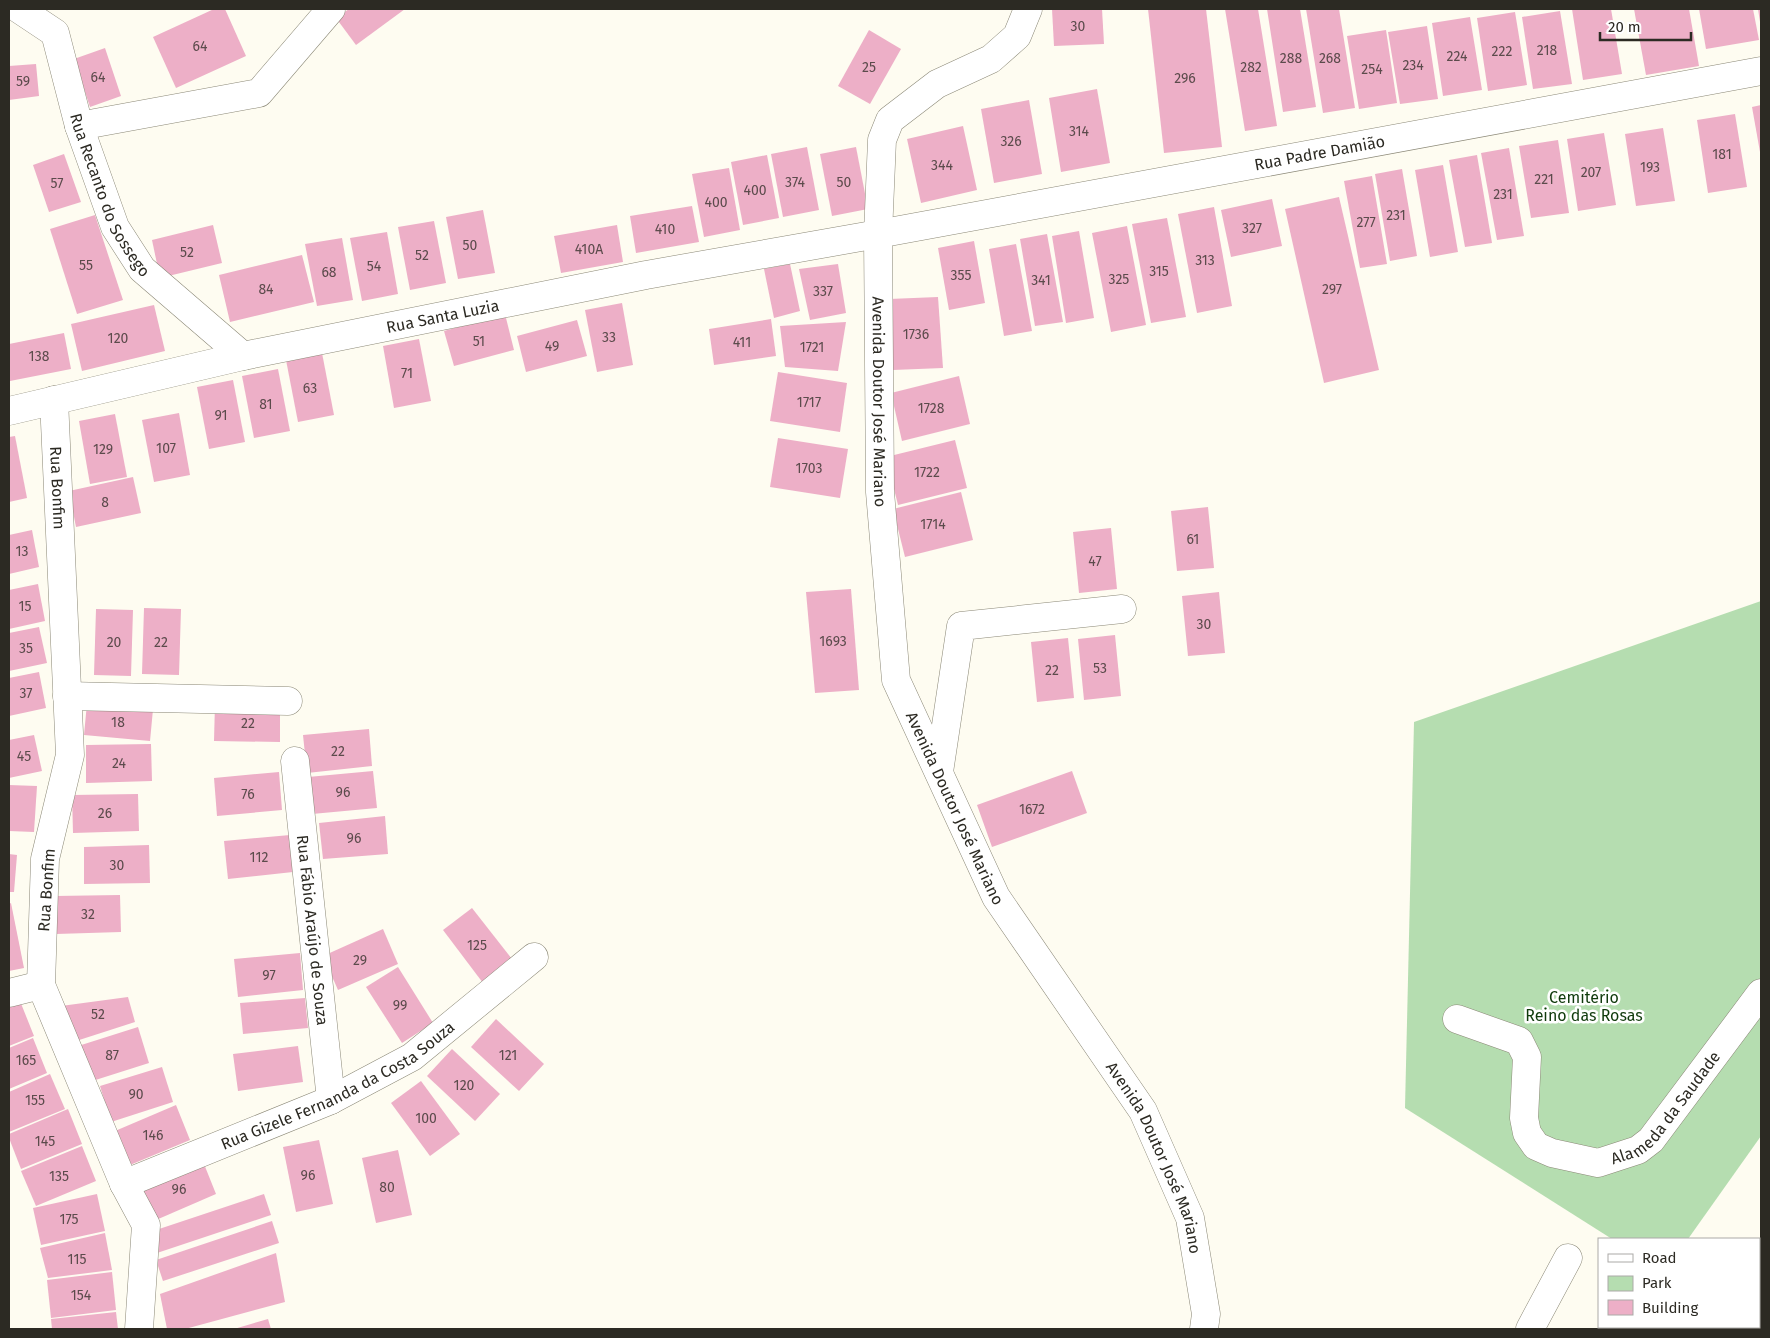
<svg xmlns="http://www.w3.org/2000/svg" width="1770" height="1338" font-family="'Fira Sans',sans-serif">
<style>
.green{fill:#b5ddb0}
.building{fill:#edafc7}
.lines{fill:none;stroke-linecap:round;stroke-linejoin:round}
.minor-casing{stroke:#8b8877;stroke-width:29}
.minor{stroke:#fff;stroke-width:28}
.labels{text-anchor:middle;stroke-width:5;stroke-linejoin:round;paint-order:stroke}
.number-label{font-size:14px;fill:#5c4b4c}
.street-label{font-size:16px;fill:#2c2a23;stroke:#fff}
.park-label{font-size:16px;fill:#0f3a0b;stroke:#fff}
</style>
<rect width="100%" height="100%" fill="#fefcf1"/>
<polygon class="green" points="1761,601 1761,1136 1688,1239 1612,1239 1405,1108 1414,722"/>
<g class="building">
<polygon points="214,9 225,9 246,56 176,88 153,37"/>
<polygon points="349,9 405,9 356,45 336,18"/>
<polygon points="1052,9 1102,9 1104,44 1054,46"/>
<polygon points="1148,9 1206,9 1222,147 1164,153"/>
<polygon points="1225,9 1258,9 1277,126 1245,131"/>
<polygon points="1267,9 1300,9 1316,107 1283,112"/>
<polygon points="1306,9 1339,9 1355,108 1323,113"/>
<polygon points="1572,9 1611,9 1622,74 1583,80"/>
<polygon points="1634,9 1689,9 1699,66 1646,75"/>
<polygon points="1699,9 1753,9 1759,40 1706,49"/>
<polygon points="1758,9 1761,9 1761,22 1760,22"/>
<polygon points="1560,11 1572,84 1533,89 1522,17"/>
<polygon points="1515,12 1527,85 1488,91 1477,18"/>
<polygon points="1470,17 1482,90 1443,96 1432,23"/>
<polygon points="1427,26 1438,99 1400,104 1388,32"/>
<polygon points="869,30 901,49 870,104 838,86"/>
<polygon points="1386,30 1397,103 1359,109 1347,36"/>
<polygon points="105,48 121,96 90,107 74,59"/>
<polygon points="36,64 39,96 9,100 9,66"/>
<polygon points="1097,89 1110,163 1061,172 1049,98"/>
<polygon points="1029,100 1042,174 994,183 981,109"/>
<polygon points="1761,105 1761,152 1760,152 1752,107"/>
<polygon points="1735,114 1747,187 1708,193 1697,120"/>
<polygon points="963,126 977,190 921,203 907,139"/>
<polygon points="1663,128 1675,201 1636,206 1625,134"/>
<polygon points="1604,133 1616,205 1578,211 1567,139"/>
<polygon points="1558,140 1569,213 1531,218 1519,146"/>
<polygon points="807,147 819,210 783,217 771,154"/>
<polygon points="856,147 868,209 832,216 820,154"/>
<polygon points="1509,148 1524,236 1497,240 1481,153"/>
<polygon points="64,154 81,202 49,212 33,165"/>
<polygon points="767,155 779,218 743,225 731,162"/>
<polygon points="1477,155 1492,243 1465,247 1449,160"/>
<polygon points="1443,165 1458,252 1430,257 1415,170"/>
<polygon points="729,168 740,230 704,237 692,174"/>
<polygon points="1402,169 1417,256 1390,261 1375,174"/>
<polygon points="1372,176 1387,264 1360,268 1344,181"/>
<polygon points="1339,197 1379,370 1324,383 1285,209"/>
<polygon points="1272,199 1282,246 1231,257 1221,210"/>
<polygon points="692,206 699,242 636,253 630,216"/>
<polygon points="1214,207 1232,306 1197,313 1178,214"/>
<polygon points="483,210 495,273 458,279 446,217"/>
<polygon points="95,215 123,300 77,314 50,229"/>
<polygon points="1167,218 1186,317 1151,323 1132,224"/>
<polygon points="434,221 446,283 410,290 398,227"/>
<polygon points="213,225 222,263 160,278 152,240"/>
<polygon points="617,225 623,262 561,273 554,236"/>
<polygon points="1127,226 1146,325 1111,332 1092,233"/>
<polygon points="1079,231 1094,318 1066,323 1052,236"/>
<polygon points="387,232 398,294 362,301 350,238"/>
<polygon points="1047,234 1063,322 1035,326 1020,239"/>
<polygon points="342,238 353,300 317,306 305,244"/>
<polygon points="974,241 985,303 949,310 938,248"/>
<polygon points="1016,244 1032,331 1004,336 989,249"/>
<polygon points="302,255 314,302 230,322 219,275"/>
<polygon points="790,264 800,311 774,318 764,269"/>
<polygon points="838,264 846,313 810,320 799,269"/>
<polygon points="938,297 943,368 893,370 889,299"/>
<polygon points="622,303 633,365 597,372 585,310"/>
<polygon points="154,305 165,351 82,371 71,324"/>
<polygon points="505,314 514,350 454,366 444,331"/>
<polygon points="771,319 776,356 714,365 709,329"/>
<polygon points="577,320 587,356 526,372 517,336"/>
<polygon points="846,322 838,371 785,367 780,326"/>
<polygon points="64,333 71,369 10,381 9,344"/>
<polygon points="419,339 431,401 394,408 383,346"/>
<polygon points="322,353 334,415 298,422 286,360"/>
<polygon points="278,369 290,431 254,438 242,376"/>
<polygon points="778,372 847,383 840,432 770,421"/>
<polygon points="959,376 970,424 902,441 891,393"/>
<polygon points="233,380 245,442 209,449 197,387"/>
<polygon points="179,413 190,475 154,482 142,420"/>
<polygon points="115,414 127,477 90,484 79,421"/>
<polygon points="15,436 27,498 9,502 9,437"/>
<polygon points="778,438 848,449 840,498 770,487"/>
<polygon points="955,440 967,488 898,505 886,457"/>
<polygon points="133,477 141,513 76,527 69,491"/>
<polygon points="961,492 973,540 905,557 893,509"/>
<polygon points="1208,507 1214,568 1177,571 1171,511"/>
<polygon points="1111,528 1117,589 1079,593 1073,532"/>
<polygon points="32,530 39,567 9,574 9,535"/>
<polygon points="38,584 45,621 9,629 9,590"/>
<polygon points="851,589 859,690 815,693 806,592"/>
<polygon points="1219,592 1225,653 1188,656 1182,596"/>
<polygon points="144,608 181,609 179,675 142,674"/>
<polygon points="96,609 133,610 131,676 94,675"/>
<polygon points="39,627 47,663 9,671 9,633"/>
<polygon points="1115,635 1121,696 1084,700 1078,639"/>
<polygon points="1068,638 1074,698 1037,702 1031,642"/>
<polygon points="39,672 46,708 9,716 9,678"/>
<polygon points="87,703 153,709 150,741 84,735"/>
<polygon points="215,703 280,705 280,742 214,741"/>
<polygon points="369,729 372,766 307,773 303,735"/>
<polygon points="34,735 42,771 9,778 9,740"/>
<polygon points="151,744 152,781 86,783 86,745"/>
<polygon points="373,771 377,808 312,814 308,777"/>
<polygon points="1072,771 1087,813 992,847 977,805"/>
<polygon points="279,772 282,810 217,816 214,778"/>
<polygon points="9,785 37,786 34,832 9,831"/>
<polygon points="138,794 139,831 73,833 72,795"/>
<polygon points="385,816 388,854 323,859 319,823"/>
<polygon points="290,835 293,872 228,879 224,841"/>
<polygon points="149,845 150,883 84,884 84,847"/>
<polygon points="9,854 17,855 14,892 9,892"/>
<polygon points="120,895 121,932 56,934 55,896"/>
<polygon points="11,903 24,968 9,971 9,904"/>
<polygon points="472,908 512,959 483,983 443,930"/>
<polygon points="383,929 398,964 338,990 323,956"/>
<polygon points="300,953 303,990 238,997 234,959"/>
<polygon points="398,967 433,1023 402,1043 366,987"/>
<polygon points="128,997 135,1022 73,1042 61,1006"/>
<polygon points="305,998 308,1028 243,1034 240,1003"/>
<polygon points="20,1001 34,1036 9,1046 9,1006"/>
<polygon points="496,1019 544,1064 519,1091 471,1047"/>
<polygon points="138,1027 149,1063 86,1083 75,1047"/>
<polygon points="33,1038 47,1073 9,1089 9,1048"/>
<polygon points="298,1046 303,1082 238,1091 233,1054"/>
<polygon points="452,1049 500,1094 475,1121 427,1076"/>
<polygon points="162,1067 173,1102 111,1122 100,1086"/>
<polygon points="50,1074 65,1109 9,1132 9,1092"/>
<polygon points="421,1081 460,1134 430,1156 391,1103"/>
<polygon points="176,1105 190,1140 130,1165 115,1131"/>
<polygon points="68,1109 82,1144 21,1169 9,1138 9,1134"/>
<polygon points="319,1140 333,1204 296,1212 283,1147"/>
<polygon points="82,1146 96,1181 36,1206 21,1171"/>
<polygon points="398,1150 412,1215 376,1223 362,1158"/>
<polygon points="202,1159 216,1194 156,1220 141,1185"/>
<polygon points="97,1194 105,1231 41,1245 33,1208"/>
<polygon points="264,1194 271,1215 157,1253 150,1232"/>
<polygon points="272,1221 279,1243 163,1281 156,1260"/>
<polygon points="105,1233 112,1270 48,1278 40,1248"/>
<polygon points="276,1253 285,1302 185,1329 167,1329 160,1294"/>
<polygon points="112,1272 116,1310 51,1318 47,1280"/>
<polygon points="116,1312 118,1329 52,1329 51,1319"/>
<polygon points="268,1319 271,1329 234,1329"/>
</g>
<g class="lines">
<g class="minor-casing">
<g id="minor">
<path id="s1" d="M19,9L55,33L79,126L115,227L142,269L243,356"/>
<path id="s2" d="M1028,9L1017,36L991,59L937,84L890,120L882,140L878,234L880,492L896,680L996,897L1143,1111L1190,1218L1206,1314L1204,1329"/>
<polyline points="79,126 259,93 331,9"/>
<path id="s3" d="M54,400L70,755L45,859L41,985L124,1184L146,1225L139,1329"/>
<path id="s4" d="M9,411L243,356L646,275L878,234L1761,71"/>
<polyline points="67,696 288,701"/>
<path id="s5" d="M295,761L331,1100"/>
<polyline points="939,772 961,626 1122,609"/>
<polyline points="9,993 41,985"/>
<path id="s6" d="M1457,1019L1519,1041L1527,1057L1524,1118L1527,1133L1536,1146L1552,1153L1598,1163L1638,1150L1651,1140L1761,993"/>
<path id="s7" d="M124,1184L331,1100L412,1057L534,957"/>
<polyline points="1530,1329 1568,1258"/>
</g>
</g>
<use href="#minor" class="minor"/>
</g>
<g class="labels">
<g class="number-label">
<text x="1078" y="31">30</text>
<text x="200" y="51">64</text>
<text x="1547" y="55">218</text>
<text x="1502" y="56">222</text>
<text x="1457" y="61">224</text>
<text x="1291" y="63">288</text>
<text x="1330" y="63">268</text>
<text x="1413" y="70">234</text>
<text x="869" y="72">25</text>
<text x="1251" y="72">282</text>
<text x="1372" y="74">254</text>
<text x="98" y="82">64</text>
<text x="1185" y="83">296</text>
<text x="23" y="86">59</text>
<text x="1079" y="136">314</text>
<text x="1011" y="146">326</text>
<text x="1722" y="159">181</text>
<text x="942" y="170">344</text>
<text x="1650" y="172">193</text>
<text x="1591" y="177">207</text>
<text x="1544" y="184">221</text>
<text x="795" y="187">374</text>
<text x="844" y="187">50</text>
<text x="57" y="188">57</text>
<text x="755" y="195">400</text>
<text x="1503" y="199">231</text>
<text x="716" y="207">400</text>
<text x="1396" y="220">231</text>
<text x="1366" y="227">277</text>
<text x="1252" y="233">327</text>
<text x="665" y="234">410</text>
<text x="470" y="250">50</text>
<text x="589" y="254">410A</text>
<text x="187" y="257">52</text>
<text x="422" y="260">52</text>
<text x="1205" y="265">313</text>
<text x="86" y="270">55</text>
<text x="374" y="271">54</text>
<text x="1159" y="276">315</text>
<text x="329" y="277">68</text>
<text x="961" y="280">355</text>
<text x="1119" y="284">325</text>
<text x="1041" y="285">341</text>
<text x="266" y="294">84</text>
<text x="1332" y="294">297</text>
<text x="823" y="296">337</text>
<text x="916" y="339">1736</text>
<text x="609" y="342">33</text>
<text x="118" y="343">120</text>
<text x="479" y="346">51</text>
<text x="742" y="347">411</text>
<text x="552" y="351">49</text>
<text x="812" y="352">1721</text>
<text x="39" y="361">138</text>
<text x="407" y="378">71</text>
<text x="310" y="393">63</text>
<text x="809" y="407">1717</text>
<text x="266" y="409">81</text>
<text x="931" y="413">1728</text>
<text x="221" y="420">91</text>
<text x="166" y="453">107</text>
<text x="103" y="454">129</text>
<text x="809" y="473">1703</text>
<text x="927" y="477">1722</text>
<text x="105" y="507">8</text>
<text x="933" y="529">1714</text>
<text x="1193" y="544">61</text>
<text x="22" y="556">13</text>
<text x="1095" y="566">47</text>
<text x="25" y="611">15</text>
<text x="1204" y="629">30</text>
<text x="833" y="646">1693</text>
<text x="114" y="647">20</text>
<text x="161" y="647">22</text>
<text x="26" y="653">35</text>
<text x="1100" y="673">53</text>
<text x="1052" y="675">22</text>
<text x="26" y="698">37</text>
<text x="118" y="727">18</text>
<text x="248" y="728">22</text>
<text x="338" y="756">22</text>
<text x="24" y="761">45</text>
<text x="119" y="768">24</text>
<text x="343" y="797">96</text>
<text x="248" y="799">76</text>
<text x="1032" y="814">1672</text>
<text x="105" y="818">26</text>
<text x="354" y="843">96</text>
<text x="259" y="862">112</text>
<text x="117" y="870">30</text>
<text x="88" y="919">32</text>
<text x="477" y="950">125</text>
<text x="360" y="965">29</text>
<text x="269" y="980">97</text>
<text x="400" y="1010">99</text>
<text x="98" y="1019">52</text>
<text x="112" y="1060">87</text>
<text x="508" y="1060">121</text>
<text x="26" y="1065">165</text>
<text x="464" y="1090">120</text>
<text x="136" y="1099">90</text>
<text x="35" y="1105">155</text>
<text x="426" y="1123">100</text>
<text x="153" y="1140">146</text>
<text x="45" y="1146">145</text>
<text x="308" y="1180">96</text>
<text x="59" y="1181">135</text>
<text x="387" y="1192">80</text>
<text x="179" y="1194">96</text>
<text x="69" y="1224">175</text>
<text x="77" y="1264">115</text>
<text x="81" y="1300">154</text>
</g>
<g class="street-label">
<text dy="6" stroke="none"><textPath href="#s4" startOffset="1336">Rua Padre Damião</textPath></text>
<text dy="6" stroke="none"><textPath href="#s1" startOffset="215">Rua Recanto do Sossego</textPath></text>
<text dy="6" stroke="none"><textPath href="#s4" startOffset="444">Rua Santa Luzia</textPath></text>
<text dy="6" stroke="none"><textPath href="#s2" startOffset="466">Avenida Doutor José Mariano</textPath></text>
<text dy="6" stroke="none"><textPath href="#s3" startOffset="88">Rua Bonfim</textPath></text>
<text dy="6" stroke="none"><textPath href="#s2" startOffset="886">Avenida Doutor José Mariano</textPath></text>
<text transform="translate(46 890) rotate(-86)" y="6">Rua Bonfim</text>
<text dy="6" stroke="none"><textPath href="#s5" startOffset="170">Rua Fábio Araújo de Souza</textPath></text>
<text dy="6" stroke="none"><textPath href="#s7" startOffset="236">Rua Gizele Fernanda da Costa Souza</textPath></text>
<text dy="6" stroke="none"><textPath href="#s6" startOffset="331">Alameda da Saudade</textPath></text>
<text dy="6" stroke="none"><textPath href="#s2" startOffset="1291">Avenida Doutor José Mariano</textPath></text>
</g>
<g class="park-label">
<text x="1584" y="1003">Cemitério<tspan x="1584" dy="18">Reino das Rosas</tspan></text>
</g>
</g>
<rect width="1770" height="1338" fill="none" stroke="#2c2a23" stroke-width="20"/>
<rect x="1598" y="1238" width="162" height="90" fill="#ffffff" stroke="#abaaa7"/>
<rect x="1608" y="1254" width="25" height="8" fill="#ffffff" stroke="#abaaa7"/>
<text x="1642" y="1263" font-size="15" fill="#2c2a23">Road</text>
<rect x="1608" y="1276" width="25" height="15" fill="#b5ddb0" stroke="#abaaa7"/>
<text x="1642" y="1288" font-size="15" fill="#2c2a23">Park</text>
<rect x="1608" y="1300" width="25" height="15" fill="#edafc7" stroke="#abaaa7"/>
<text x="1642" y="1313" font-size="15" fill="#2c2a23">Building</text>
<path d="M1600 32v8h91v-8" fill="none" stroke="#2c2a23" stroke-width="2.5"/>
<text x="1608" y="32" font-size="15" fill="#2c2a23" stroke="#ffffff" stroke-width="4" paint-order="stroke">20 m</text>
</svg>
